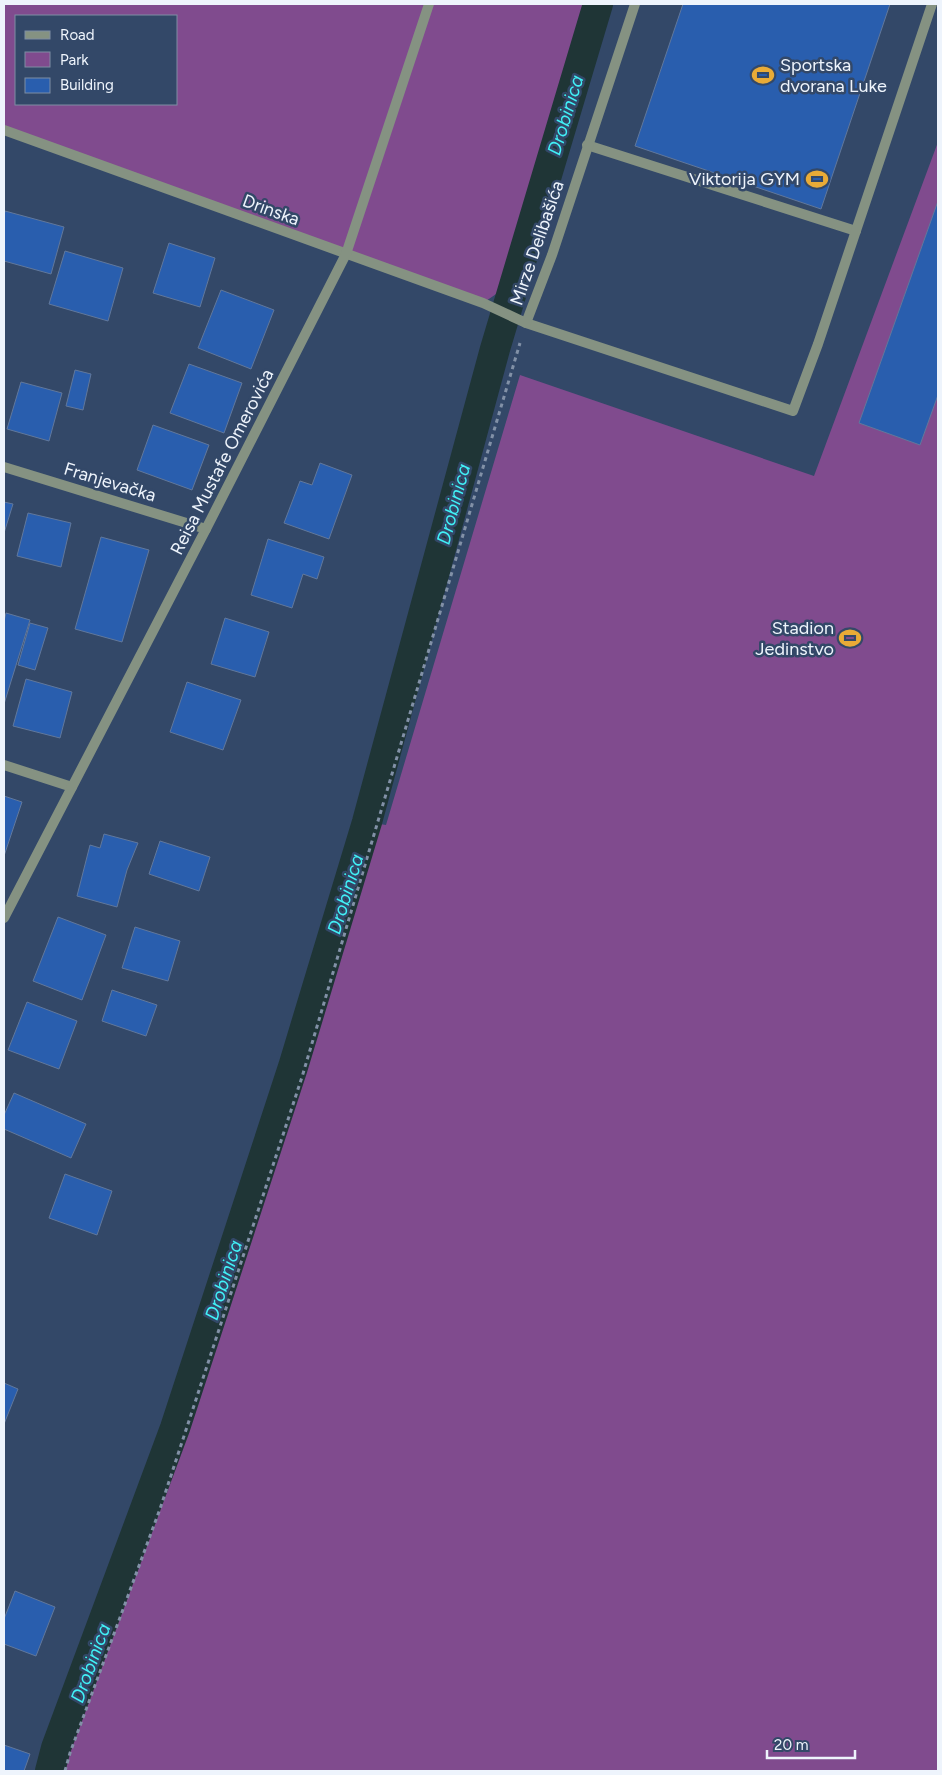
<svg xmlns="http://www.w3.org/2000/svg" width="942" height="1775" font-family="Figtree,sans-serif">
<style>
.green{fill:#804b8e;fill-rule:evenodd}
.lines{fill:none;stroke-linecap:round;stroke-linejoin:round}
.canal{stroke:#1f3536;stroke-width:30}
.building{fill:#295eae;stroke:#61789c}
.path{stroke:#8291a7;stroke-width:3;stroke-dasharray:4 4;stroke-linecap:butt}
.service{stroke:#859282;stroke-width:10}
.minor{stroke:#859282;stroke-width:10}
.labels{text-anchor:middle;stroke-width:5;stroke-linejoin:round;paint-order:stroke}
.poi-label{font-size:18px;fill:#eef4fc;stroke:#334868;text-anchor:end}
.street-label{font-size:18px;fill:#eef4fc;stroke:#334868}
.water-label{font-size:19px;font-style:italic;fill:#41f1f7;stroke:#334868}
</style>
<rect width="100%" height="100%" fill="#334868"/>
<g class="green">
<path d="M4,4H598L515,281L483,303L4,130ZM16,16H176V104H16Z"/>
<polygon points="938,142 938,1771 50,1771 56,1748 106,1618 212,1314 293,1067 367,822 386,825 520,375 814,476"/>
</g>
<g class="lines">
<polyline class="canal" points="50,1771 56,1748 175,1428 293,1067 367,822 495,349 598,4"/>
</g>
<g class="building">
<polygon points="683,4 890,4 821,209 635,146"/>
<polygon points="938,201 938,395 920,445 859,423"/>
<polygon points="5,211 64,227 51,274 4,261 4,216"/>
<polygon points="169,243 215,258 200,307 153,293"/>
<polygon points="65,251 123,268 108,321 49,304"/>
<polygon points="221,290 274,310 251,369 198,348"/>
<polygon points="189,364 242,383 224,433 170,413"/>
<polygon points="75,370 91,374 83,410 66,406"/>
<polygon points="21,382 62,393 49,441 7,429"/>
<polygon points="153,425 209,445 192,490 137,470"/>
<polygon points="320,463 352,475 329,539 284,523 300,481 312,485"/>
<polygon points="4,502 13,504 4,533"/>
<polygon points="28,513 71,523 61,567 17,556"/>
<polygon points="101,537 149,550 122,642 75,629"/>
<polygon points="268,539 324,557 317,579 303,574 292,608 251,595"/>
<polygon points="6,613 30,620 4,704 4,621"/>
<polygon points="225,618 269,632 255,677 211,664"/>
<polygon points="30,623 48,628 35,670 18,665"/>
<polygon points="26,679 72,692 60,738 13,726"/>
<polygon points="187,682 241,700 223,750 170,732"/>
<polygon points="4,796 22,802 4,856"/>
<polygon points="104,834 138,843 127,870 117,907 77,896 90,845 100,848"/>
<polygon points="160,841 210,857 199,891 149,874"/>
<polygon points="58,917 106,935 82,1000 33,981"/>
<polygon points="135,927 180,941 168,981 122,968"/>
<polygon points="112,990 157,1005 146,1036 102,1021"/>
<polygon points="27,1002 77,1021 59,1069 8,1050"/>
<polygon points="14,1093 86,1124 71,1158 4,1129 4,1115"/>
<polygon points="65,1174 112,1191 97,1235 49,1218"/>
<polygon points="4,1383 18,1389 4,1424"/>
<polygon points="15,1591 55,1607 36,1656 4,1644 4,1619"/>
<polygon points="4,1745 30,1754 24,1771 4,1771"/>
</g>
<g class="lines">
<polyline class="path" points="65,1771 70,1753 160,1509 302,1077 520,343"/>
<g class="service">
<polyline points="587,145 856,231"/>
<polyline points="526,323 793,411 818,344 932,4"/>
</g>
<g class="minor">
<polyline points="4,130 483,303 526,323 552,255 635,4"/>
<polyline points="4,467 206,529"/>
<polyline points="4,765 72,787"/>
<polyline points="4,918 206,529 346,254 429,4"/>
</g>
</g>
<defs>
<g id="stadium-bare" transform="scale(1.725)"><path d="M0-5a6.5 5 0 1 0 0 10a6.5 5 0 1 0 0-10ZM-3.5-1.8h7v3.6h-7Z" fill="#e9ab37" stroke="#334868" stroke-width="2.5" paint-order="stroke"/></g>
</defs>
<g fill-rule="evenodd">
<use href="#stadium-bare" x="763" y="75"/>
<use href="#stadium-bare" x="817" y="179"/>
<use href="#stadium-bare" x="850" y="638"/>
</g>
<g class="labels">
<g class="poi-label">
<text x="780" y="71" text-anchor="start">Sportska<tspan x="780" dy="21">dvorana Luke</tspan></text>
<text x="800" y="185">Viktorija GYM</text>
<text x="834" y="634">Stadion<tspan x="834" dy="21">Jedinstvo</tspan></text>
</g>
<g class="street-label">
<text transform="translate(271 210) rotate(20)" y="6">Drinska</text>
<text transform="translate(537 243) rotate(-71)" y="6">Mirze Delibašića</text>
<text transform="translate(222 462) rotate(-63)" y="6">Reisa Mustafe Omerovića</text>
<text transform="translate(110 482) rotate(17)" y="6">Franjevačka</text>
</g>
<g class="water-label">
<text transform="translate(565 115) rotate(-73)" y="7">Drobinica</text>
<text transform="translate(453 504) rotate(-75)" y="7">Drobinica</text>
<text transform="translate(345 894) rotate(-73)" y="7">Drobinica</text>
<text transform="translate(223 1280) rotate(-72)" y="7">Drobinica</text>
<text transform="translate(90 1663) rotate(-70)" y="7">Drobinica</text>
</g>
</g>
<rect width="942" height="1775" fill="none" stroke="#eef4fc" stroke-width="10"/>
<rect x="15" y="15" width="162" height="90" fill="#334868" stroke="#7e8da3"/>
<rect x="25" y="31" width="25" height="8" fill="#859282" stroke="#7e8da3"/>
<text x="60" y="40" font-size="15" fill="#eef4fc">Road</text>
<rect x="25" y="52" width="25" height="15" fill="#804b8e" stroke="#7e8da3"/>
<text x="60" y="65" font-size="15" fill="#eef4fc">Park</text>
<rect x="25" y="78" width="25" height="15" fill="#295eae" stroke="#7e8da3"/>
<text x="60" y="90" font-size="15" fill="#eef4fc">Building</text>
<path d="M767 1750v8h88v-8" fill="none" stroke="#eef4fc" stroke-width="2.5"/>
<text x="774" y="1750" font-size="15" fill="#eef4fc" stroke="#334868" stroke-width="4" paint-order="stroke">20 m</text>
</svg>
